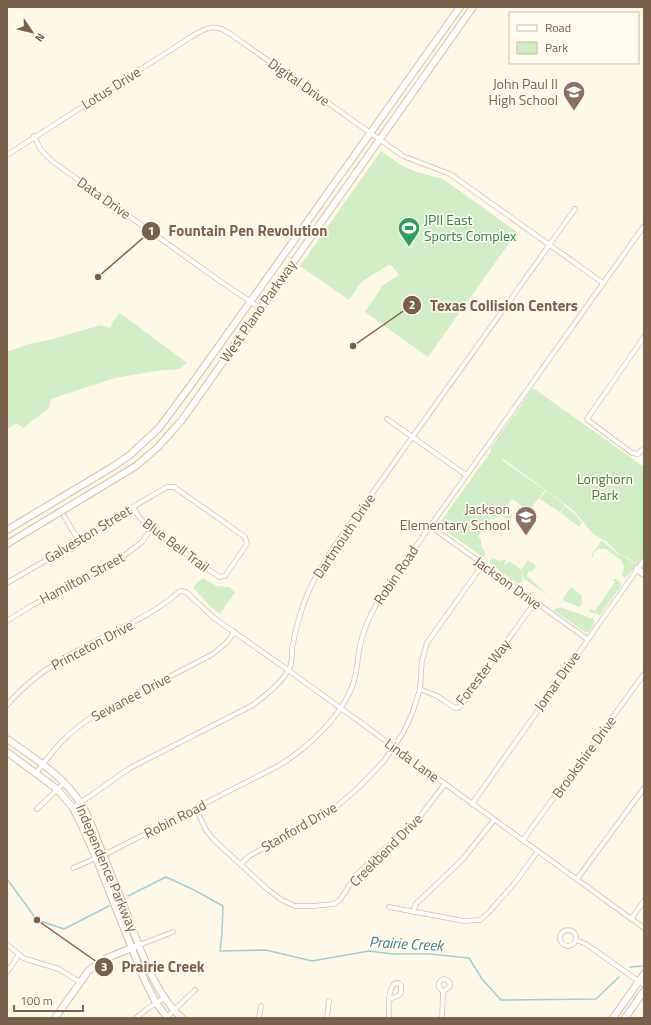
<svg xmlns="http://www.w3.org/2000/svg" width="651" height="1025" font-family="'Titillium Web',sans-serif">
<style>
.green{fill:#d0edc4}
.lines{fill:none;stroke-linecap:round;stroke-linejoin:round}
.stream{stroke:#9fccdc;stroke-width:1.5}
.street-casing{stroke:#d1c0ab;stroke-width:5.5}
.secondary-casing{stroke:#d4c2a9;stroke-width:8}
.street{stroke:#fff;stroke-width:4}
.secondary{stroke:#fff;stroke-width:6}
.labels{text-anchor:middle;stroke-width:3.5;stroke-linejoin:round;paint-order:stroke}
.street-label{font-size:14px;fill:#7a6049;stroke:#fffbef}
.education-label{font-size:14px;fill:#785e54;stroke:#fffbef;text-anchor:end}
.leisure-label{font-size:14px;fill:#27864d;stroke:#fffbef;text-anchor:start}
.park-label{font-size:14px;fill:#487a3d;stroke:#fffbef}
.water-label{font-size:15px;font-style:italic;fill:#41798f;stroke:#fffbef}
.leader{fill:none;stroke:#7a6049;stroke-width:1.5}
.callout-dot{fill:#7a6049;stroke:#fffbef;stroke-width:1.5}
.mark-label{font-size:12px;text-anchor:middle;font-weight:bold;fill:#fff}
.callout-label{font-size:15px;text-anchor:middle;font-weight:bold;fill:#7a6049;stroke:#fffbef;stroke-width:3.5;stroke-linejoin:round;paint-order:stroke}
</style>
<rect width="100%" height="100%" fill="#fef8e7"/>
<g class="green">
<polygon points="381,151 401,165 417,172 443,179 517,232 428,357 365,312 383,285 399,275 390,264 361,282 349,300 300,266"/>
<polygon points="120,313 187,363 179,369 156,371 115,378 51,399 49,408 23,428 17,423 7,429 7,352 29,344 49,340 101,325 110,328 114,320"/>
<polygon points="533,388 644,467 644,555 637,565 628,557 620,555 607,542 593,534 575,512 569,507 501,457 504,462 545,490 529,511 512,499 505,508 512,515 511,520 501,516 493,519 491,518 478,536 481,539 481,546 485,552 485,555 483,557 440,527 439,524 491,451 490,449"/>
<polygon points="546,491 565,505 560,512 540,499"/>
<polygon points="565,506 576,515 582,523 579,527 561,513"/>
<polygon points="528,512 533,516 529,522 535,526 532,529 530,528 527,533 515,524 519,518 524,516"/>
<polygon points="601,541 602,541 619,555 626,557 635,564 636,566 626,577 622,576 624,567 621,560 606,549 598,549 594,552 593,557 591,556"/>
<polygon points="493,558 500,561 507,559 504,564 506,565 509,561 522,570 523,581 518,584 492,565 489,561"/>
<polygon points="528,560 536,566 531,572 528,571 527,576 548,595 524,579 522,568"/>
<polygon points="203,578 216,586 229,587 235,592 220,614 208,604 193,587"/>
<polygon points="613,579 615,579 620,582 621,585 618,590 616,590 617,591 600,615 598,615 597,613 594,614 589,611 591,609 595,611 615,582"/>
<polygon points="571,587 581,595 583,602 580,607 564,601 563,598"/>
<polygon points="560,607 593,619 595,622 589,632 585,632 553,610"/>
</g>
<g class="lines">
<g class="stream">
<polyline points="7,879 37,920 64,929 109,906"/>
<polyline points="128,896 166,877 194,890 223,906 222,934 220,951 266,950 312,961 369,951 393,954 429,954 469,958 482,979 501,1000 596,999 619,977"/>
<polyline points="630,967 642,966"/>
</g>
<g class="street-casing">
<g id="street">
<polyline points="34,136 41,150 52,161 217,279 260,308"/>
<path d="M7,155L194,35C208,27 215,24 229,33L403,156L450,174L603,283"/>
<polyline points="644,337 587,419 589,421 632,453 638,454 644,448"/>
<polyline points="387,419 466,475"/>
<polyline points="64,516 79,541"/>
<polyline points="430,526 587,639"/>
<path d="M7,583L79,541C107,521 138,504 167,487H174L245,537L247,544L227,573L225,576L219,577L147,526L139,517L133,507"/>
<polyline points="7,621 31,606 125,555 142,542 151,529"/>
<polyline points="420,689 437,696 455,708 460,707 535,602"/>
<path d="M7,705C26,683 49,666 75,652C110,632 148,619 179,592L182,591L186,592L214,618L288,670L644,928"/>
<path d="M36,773C55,748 66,734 92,717L213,654L226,643L235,632"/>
<polyline points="472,804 644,560"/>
<path d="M73,808L130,768L253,705C265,696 287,678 291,664C292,659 292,654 292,649C294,636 297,624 301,612C307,591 318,573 329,554L575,209"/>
<polyline points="37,809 65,782"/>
<polyline points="196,809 206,830 213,839 267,889 282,900 295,906 313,906 334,904 340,900 356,875 418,819 445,784"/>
<polyline points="523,840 644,674"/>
<polyline points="241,864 249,856 322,817 336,807 358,788 384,761 403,733 412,714 420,689 422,660 427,643 483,564"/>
<path d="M73,868L108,853L278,766C307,749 342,716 353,684C358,670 357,655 361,642C366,621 376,604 387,587L644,226"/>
<polyline points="577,879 644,788"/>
<polyline points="389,907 464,921 480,920 489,912 514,884 538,851"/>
<polyline points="413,912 416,904 462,860 494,820"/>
<polyline points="631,919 644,901"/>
<circle cx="568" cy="938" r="8"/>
<polyline points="576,940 586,944 644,985"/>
<polyline points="7,944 23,958 59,969 80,982"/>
<polyline points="139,945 173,932"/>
<polyline points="7,972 19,955"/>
<polygon points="444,979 447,980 450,983 450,986 443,992 439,987 439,983 441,980"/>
<polyline points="167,1017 195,990"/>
<polyline points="136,1018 147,1009 164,998"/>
<polyline points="259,1018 261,1006"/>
<polyline points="327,1018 329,1001"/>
<path d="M389,1018C389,1007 387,993 394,984L398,983L401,985V993L398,996L389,999"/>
<polyline points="442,1018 443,992"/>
</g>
</g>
<g class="secondary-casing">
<g id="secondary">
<polyline points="7,530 114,466 130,455 159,428 191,385 460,7"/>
<polyline points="7,544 136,466 158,447 182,420 473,7"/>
<polyline points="637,569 644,574"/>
<path d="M7,739C41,763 73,781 90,821C101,850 113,879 125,909C138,943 154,994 182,1018"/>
<polyline points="7,752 57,789 73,808 82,826 96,858 144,979 156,1003 168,1018"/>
<polyline points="55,1018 89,970 107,958 134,947"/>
<polyline points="613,1018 644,974"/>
<polyline points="625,1018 644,991"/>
</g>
</g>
<use href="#street" class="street"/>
<use href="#secondary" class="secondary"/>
</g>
<defs>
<g id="school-pin" transform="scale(1.15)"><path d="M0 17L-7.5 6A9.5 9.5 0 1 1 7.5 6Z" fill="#8d6e63" stroke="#fffbef"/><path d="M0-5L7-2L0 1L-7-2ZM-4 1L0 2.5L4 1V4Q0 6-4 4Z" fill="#fff"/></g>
<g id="stadium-pin" transform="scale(1.15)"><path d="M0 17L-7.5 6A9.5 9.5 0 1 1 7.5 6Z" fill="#2e9e5b" stroke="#fffbef"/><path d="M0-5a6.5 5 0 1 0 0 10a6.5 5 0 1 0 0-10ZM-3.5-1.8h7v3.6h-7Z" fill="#fff"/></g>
</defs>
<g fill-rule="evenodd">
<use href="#school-pin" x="574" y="92"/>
<use href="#stadium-pin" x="409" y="228"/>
<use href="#school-pin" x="526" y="517"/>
</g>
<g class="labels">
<g class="street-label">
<text transform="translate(299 82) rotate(35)" y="5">Digital Drive</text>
<text transform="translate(111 88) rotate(-32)" y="5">Lotus Drive</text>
<text transform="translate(104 198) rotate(35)" y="5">Data Drive</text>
<text transform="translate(258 311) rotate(-55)" y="5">West Plano Parkway</text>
<text transform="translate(88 534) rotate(-31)" y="5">Galveston Street</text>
<text transform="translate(344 536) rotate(-56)" y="5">Dartmouth Drive</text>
<text transform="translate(176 545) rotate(37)" y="5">Blue Bell Trail</text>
<text transform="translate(396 575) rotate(-56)" y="5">Robin Road</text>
<text transform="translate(82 578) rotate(-28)" y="5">Hamilton Street</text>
<text transform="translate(508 583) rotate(36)" y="5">Jackson Drive</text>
<text transform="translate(92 645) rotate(-28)" y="5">Princeton Drive</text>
<text transform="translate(483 672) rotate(-52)" y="5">Forester Way</text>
<text transform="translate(557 681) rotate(-55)" y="5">Jomar Drive</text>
<text transform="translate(131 697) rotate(-28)" y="5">Sewanee Drive</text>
<text transform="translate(584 757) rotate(-54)" y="5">Brookshire Drive</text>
<text transform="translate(412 760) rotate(36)" y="5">Linda Lane</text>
<text transform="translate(175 819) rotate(-27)" y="5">Robin Road</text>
<text transform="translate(299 827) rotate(-30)" y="5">Stanford Drive</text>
<text transform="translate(386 850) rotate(-45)" y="5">Creekbend Drive</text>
<text transform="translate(107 868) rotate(67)" y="5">Independence Parkway</text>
</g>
<g class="education-label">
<text x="558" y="89">John Paul II<tspan x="558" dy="16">High School</tspan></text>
<text x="510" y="514">Jackson<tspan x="510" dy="16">Elementary School</tspan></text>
</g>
<g class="leisure-label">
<text x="424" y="225">JPII East<tspan x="424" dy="16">Sports Complex</tspan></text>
</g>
<g class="park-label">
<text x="605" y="484">Longhorn<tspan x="605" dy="16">Park</tspan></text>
</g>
<g class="water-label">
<text transform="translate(406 944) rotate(3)" y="5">Prairie Creek</text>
</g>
</g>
<path class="leader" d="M98 277L151 231M353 346L412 305M37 920L104 967"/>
<g class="callout-dot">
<circle cx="98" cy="277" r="4"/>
<circle cx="353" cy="346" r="4"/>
<circle cx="37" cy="920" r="4"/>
<circle cx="151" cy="231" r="10"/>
<circle cx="412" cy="305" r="10"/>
<circle cx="104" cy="967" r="10"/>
</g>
<g class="mark-label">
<text x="151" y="235">1</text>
<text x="412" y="309">2</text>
<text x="104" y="971">3</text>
</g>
<g class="callout-label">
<text x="248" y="236">Fountain Pen Revolution</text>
<text x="504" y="311">Texas Collision Centers</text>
<text x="163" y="972">Prairie Creek</text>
</g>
<rect width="651" height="1025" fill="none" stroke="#7a6049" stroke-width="16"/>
<rect x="509" y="12" width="130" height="52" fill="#fffbef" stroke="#cabdad"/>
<rect x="517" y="25" width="20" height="6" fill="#ffffff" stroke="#cabdad"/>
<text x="545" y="32" font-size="12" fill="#7a6049">Road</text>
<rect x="517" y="42" width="20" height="12" fill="#d0edc4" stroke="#cabdad"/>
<text x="545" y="52" font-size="12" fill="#7a6049">Park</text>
<g transform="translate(32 32) rotate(125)" stroke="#fffbef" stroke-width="3" paint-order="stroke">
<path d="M0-3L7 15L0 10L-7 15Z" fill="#7a6049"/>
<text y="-6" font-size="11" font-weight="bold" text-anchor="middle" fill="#7a6049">N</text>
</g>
<path d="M14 1005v6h69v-6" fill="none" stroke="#7a6049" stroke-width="2"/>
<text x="20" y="1005" font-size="12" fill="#7a6049" stroke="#fffbef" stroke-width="3" paint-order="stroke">100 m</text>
</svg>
